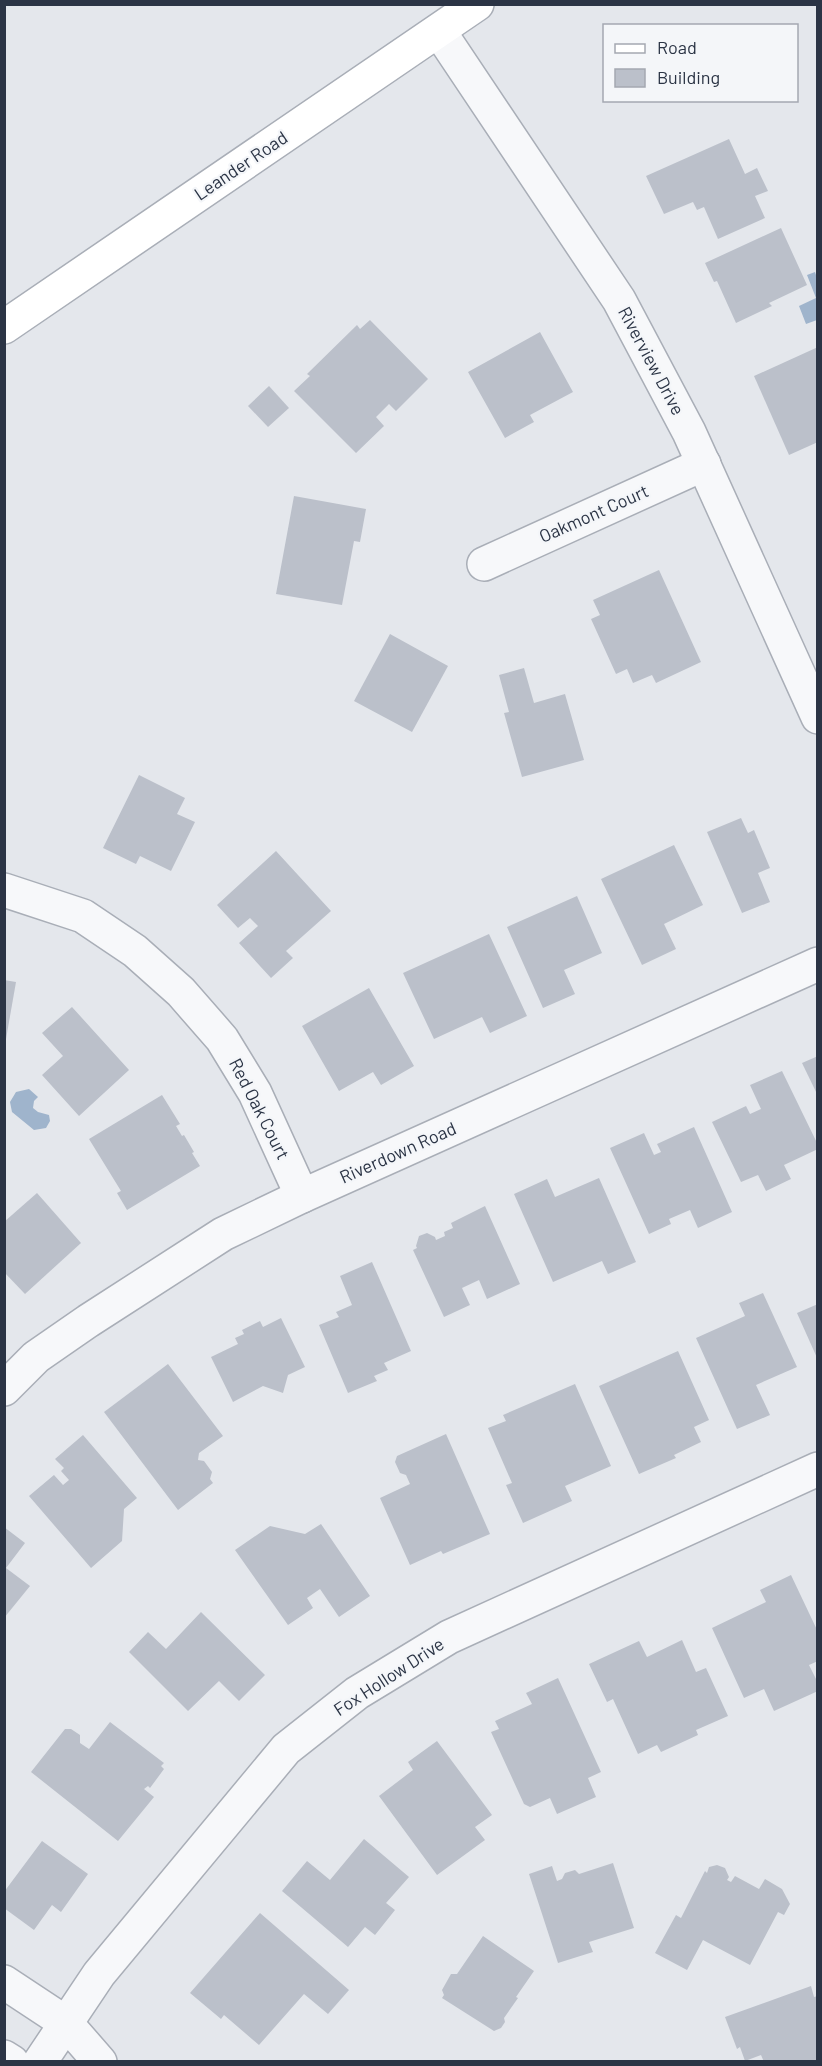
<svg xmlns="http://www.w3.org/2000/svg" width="822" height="2066" font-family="Barlow,sans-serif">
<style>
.water{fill:#9fb4cc}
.building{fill:#bbc0ca}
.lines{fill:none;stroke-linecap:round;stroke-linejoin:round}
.minor-casing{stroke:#a9aeb7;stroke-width:36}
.secondary-casing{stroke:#a9aeb7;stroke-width:36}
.minor{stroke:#f7f8fa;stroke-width:33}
.secondary{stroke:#fff;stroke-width:33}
.labels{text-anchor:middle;stroke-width:4.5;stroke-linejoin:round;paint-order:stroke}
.street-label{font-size:18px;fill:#2b3445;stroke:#f4f6f9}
</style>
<rect width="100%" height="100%" fill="#e4e7ec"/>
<g class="water">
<polygon points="815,272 817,278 817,320 806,324 799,306 816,298 807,275"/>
<polygon points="29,1089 38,1097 34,1101 33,1108 38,1112 49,1115 50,1121 46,1128 34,1130 12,1112 10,1102 16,1092"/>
</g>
<g class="building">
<polygon points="729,139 745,174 757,168 768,191 755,196 765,218 718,239 704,207 697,210 693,202 664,214 646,176"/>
<polygon points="781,228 807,285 769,303 772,306 736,323 717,281 714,282 705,263"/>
<polygon points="370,320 428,379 396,411 389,404 376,417 384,426 356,453 294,391 310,376 307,374 357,325 360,329"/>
<polygon points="540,332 573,392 530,415 534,422 505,438 468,372"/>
<polygon points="818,347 818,442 789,455 754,376"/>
<polygon points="269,386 289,408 268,427 248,406"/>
<polygon points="294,496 366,509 360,542 354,541 342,605 276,594"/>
<polygon points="659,570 701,662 656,683 652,675 633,683 627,669 616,674 591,619 600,615 593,600"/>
<polygon points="390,634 448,666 412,732 354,701"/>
<polygon points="524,668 534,703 565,694 584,760 522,777 504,713 509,712 499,675"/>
<polygon points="139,775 185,798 177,814 195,822 171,871 140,856 136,864 103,848"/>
<polygon points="741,818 748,833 754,830 770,868 758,873 770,902 742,913 707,832"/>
<polygon points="674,845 703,905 664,924 676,949 642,965 601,879"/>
<polygon points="276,851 331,911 286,951 293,958 271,978 239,943 258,926 250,918 238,928 217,905"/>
<polygon points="577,896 602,953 564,970 575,994 543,1008 507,927"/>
<polygon points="489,934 527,1016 490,1033 482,1017 434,1039 403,973"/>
<polygon points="4,980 16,982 6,1039 4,1039"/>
<polygon points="369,988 414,1066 381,1085 373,1072 339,1091 302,1026"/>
<polygon points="72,1007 129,1070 79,1116 42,1075 63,1056 42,1033"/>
<polygon points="818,1056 818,1096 802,1063"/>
<polygon points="782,1071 818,1145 818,1149 784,1165 791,1179 766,1191 758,1175 741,1182 712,1122 746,1106 750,1114 761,1109 750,1085"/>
<polygon points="162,1095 180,1124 176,1126 182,1136 184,1135 194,1152 192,1153 200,1166 127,1210 117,1193 121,1191 89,1139"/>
<polygon points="694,1127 732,1212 698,1228 690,1210 669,1219 671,1224 649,1234 610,1148 644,1133 654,1155 661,1152 657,1144"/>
<polygon points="599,1178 636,1262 608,1274 602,1261 553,1282 514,1194 547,1179 555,1197"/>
<polygon points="37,1193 81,1243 25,1294 4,1272 4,1222"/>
<polygon points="485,1206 520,1284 487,1299 479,1280 462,1288 470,1305 444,1317 413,1250 417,1248 416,1246 419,1236 427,1233 435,1237 436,1240 445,1236 444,1232 453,1228 451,1223"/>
<polygon points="372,1262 411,1351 384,1363 388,1370 374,1376 377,1381 348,1393 319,1325 339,1317 336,1312 352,1305 340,1276"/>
<polygon points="763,1293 797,1367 756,1385 770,1415 737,1429 696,1338 745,1316 739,1303"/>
<polygon points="818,1304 818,1360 797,1313"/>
<polygon points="281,1318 305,1367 288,1375 283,1393 263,1386 233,1402 211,1357 238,1344 235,1338 244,1334 242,1330 260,1321 263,1327"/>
<polygon points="678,1351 709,1420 694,1427 701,1442 674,1455 676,1458 639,1474 599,1386"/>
<polygon points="168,1364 223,1436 199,1453 198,1460 204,1461 212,1472 210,1479 213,1483 178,1510 104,1412"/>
<polygon points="575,1384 611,1466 565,1486 572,1501 523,1523 506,1485 512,1483 488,1428 506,1421 503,1415"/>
<polygon points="446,1434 490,1534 443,1554 441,1551 410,1565 380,1498 410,1484 406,1475 400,1473 395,1462 397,1456"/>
<polygon points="83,1435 137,1498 124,1509 122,1541 91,1568 29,1496 54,1475 63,1485 69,1480 61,1471 64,1468 55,1459"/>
<polygon points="321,1524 370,1596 339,1617 320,1589 307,1598 313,1608 288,1625 235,1550 270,1526 305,1534"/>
<polygon points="4,1527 25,1543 6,1568 30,1586 4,1618"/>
<polygon points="791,1575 818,1632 818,1661 809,1665 818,1683 818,1691 774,1711 764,1689 744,1698 712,1628 766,1602 760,1590"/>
<polygon points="201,1612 265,1675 239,1701 219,1681 188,1711 129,1652 148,1632 166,1649"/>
<polygon points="682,1640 696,1672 706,1668 728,1716 696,1730 698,1735 661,1752 657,1745 638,1754 613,1699 607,1702 589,1664 639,1641 647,1657"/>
<polygon points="558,1678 601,1772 588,1778 596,1797 557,1814 550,1798 530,1807 524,1804 491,1732 499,1729 495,1721 532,1704 526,1693"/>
<polygon points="110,1722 164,1763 161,1766 164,1769 150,1788 148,1786 144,1789 154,1797 118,1841 31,1772 65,1729 71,1729 80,1735 80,1743 89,1749"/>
<polygon points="437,1741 492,1815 475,1827 485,1840 437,1875 379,1796 413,1770 408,1762"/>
<polygon points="364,1839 409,1877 386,1903 395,1910 375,1935 365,1927 348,1947 282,1891 307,1861 330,1880"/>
<polygon points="42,1841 88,1874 61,1912 52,1905 34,1930 4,1908 4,1892"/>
<polygon points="613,1863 634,1928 589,1942 593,1952 558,1963 529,1874 552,1866 557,1881 562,1879 565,1873 575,1870 579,1874"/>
<polygon points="717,1865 725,1868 729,1877 727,1880 731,1882 735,1876 759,1889 765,1879 782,1889 790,1904 784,1915 778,1912 750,1965 703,1940 687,1970 655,1953 676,1915 681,1918 705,1871 707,1873 709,1867"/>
<polygon points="260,1913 349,1990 328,2014 304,1994 259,2045 224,2015 221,2019 190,1993"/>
<polygon points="483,1936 534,1971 516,1997 518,1998 504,2018 505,2022 501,2028 494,2031 442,1998 444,1995 442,1990 451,1974 457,1974"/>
<polygon points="811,1986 814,1997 818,1996 818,2062 764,2062 761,2055 745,2061 740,2047 737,2049 725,2017"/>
</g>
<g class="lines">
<g class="minor-casing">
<g id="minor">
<polyline points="439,31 619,300 689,432 818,717"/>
<polyline points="484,564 704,464"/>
<polyline points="4,890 83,916 135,951 181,992 222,1039 255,1093 302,1196"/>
<polyline points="4,1389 36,1357 88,1321 223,1234 302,1196 818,964"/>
<polyline points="4,1982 66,2023 100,2062"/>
<polyline points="4,2057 12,2062"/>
<polyline points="40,2062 99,1974 286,1749 357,1693 449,1637 818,1469"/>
</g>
</g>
<g class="secondary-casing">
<polyline id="secondary" points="4,327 477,4"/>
</g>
<use href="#minor" class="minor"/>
<use href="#secondary" class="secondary"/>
</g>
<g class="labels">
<g class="street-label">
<text transform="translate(241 166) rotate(-34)" y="6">Leander Road</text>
<text transform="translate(651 361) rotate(62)" y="6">Riverview Drive</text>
<text transform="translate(594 514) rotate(-24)" y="6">Oakmont Court</text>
<text transform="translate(259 1109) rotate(63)" y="6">Red Oak Court</text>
<text transform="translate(398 1153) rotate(-24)" y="6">Riverdown Road</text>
<text transform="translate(389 1677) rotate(-33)" y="6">Fox Hollow Drive</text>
</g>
</g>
<rect width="822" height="2066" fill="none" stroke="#2b3445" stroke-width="12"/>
<rect x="603" y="24" width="195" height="78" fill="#f4f6f9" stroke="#a4a8b1" stroke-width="1.5"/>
<rect x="615" y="44" width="30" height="9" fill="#ffffff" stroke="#a4a8b1" stroke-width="1.5"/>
<text x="657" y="54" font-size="18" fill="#2b3445">Road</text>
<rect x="615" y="69" width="30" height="18" fill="#bbc0ca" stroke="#a4a8b1" stroke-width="1.5"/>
<text x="657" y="84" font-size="18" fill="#2b3445">Building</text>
</svg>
